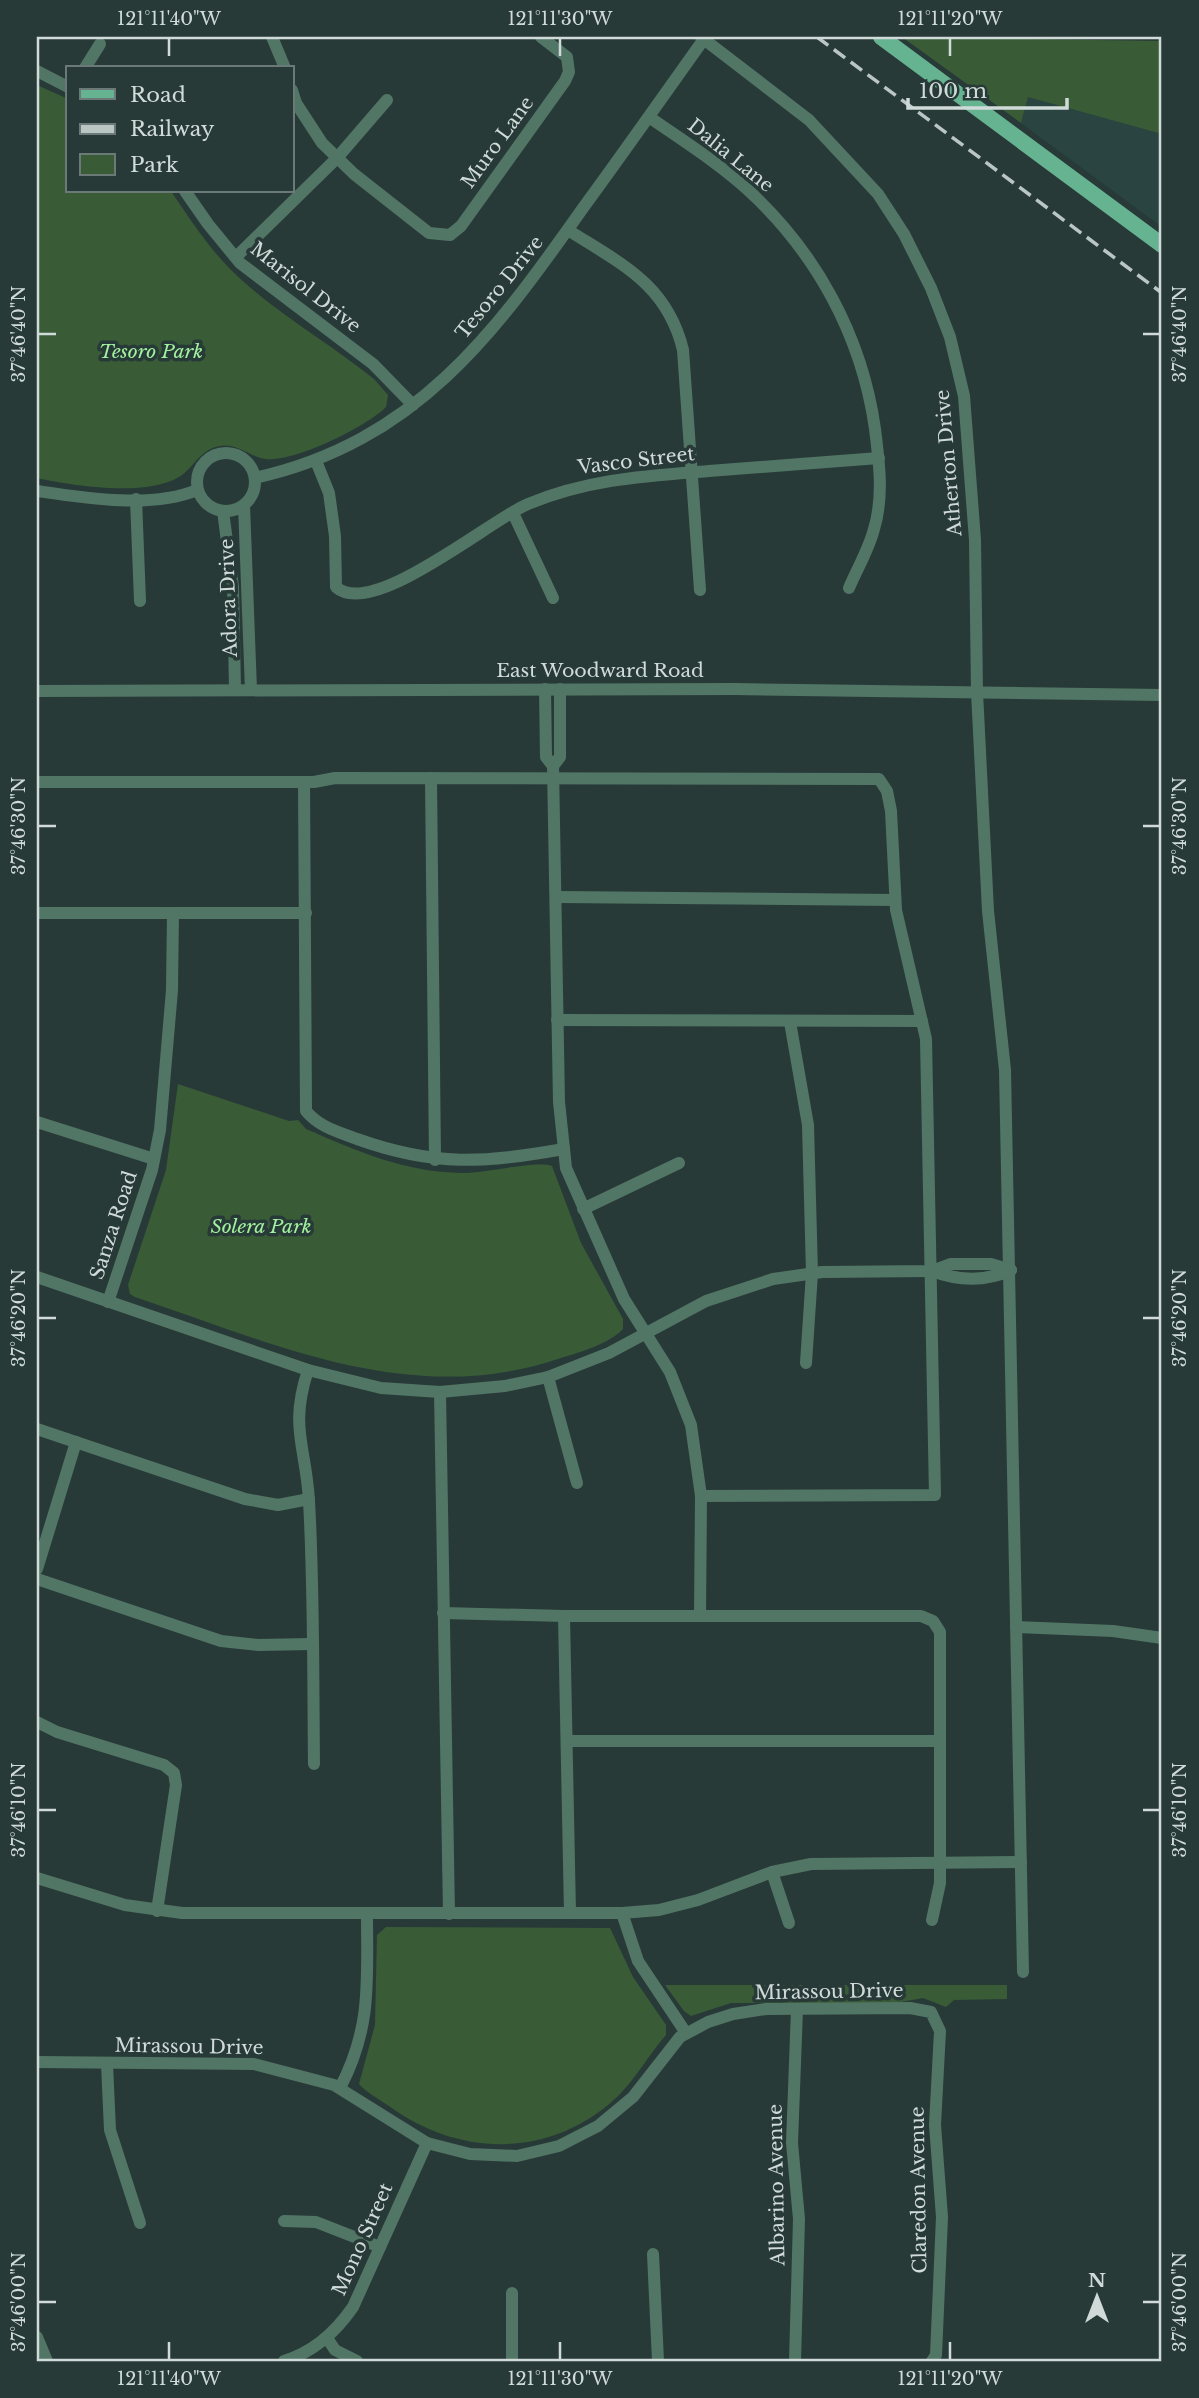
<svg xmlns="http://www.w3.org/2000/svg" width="1199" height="2398" font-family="'Libre Baskerville',serif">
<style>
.built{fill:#2a4541}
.green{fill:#395c37}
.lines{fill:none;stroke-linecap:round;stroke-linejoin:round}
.minor{stroke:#527665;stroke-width:12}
.major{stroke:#66b392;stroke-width:16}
.rail{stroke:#bac6c4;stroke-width:3.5;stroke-dasharray:14 7;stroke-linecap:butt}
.ticks{fill:none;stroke:#d0dbd9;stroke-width:2.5}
.labels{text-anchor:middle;stroke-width:7;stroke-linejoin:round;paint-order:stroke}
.street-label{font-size:19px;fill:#d0dbd9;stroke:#283a38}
.park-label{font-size:19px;font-style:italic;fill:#a2f19d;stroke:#283a38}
.neatline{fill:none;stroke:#d0dbd9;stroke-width:2.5}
.ticks-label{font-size:18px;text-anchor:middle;fill:#d0dbd9}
</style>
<rect width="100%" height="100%" fill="#283a38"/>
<polygon class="built" points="1028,97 1162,134 1162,227 1021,123"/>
<g class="green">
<polygon points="902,37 1162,41 1162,134 1028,97 1021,123"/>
<path d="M37,85L68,99V191H171C189,218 206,244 229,268C272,311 327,341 374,379L388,395L386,407C366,427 295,462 266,459C250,457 237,443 220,446C200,449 194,468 179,477C145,497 74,486 37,478Z"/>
<path d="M178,1084L289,1121L298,1120L306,1129C357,1151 404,1172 461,1173C483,1174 536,1160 552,1166L581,1243L623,1319V1329C609,1344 580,1352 561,1358C411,1409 276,1344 135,1297L130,1294L128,1285L166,1170Z"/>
<path d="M386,1927L610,1928L633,1977L666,2025V2035C646,2058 632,2086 608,2105C542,2159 456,2155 389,2106C379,2099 367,2093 359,2084L375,2025L377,1935Z"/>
<polygon points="665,1985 1007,1985 1007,1999 954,2000 946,2007 923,1998 895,2003 731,2003 691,2016 684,2011"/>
</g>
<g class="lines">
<g class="minor">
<polyline points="272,37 285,68"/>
<polyline points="701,37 809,120 878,194 904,234 931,288 950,337 964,396 975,540 977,692 988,911 1005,1070 1023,1972"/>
<polyline points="85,68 100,44"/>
<polyline points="37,71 68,87"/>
<polyline points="292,90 296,103 322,143 354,174 429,233 450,235 461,226 565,81 569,72 567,57 541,37"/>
<path d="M649,117C682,140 717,162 747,189C816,252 862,336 875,429C879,462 884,496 874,529C869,549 857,569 849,588"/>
<polyline points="185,191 208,224 240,263 373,364 413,405"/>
<path d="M568,230C621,264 667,284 683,350L700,590"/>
<polyline points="236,257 337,158 387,100"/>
<circle cx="226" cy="482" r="29"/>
<path d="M316,461L329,493L335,536L336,587C372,620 491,519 528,504C588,479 645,476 709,471C766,467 822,462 879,458"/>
<path d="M255,478C416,442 494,334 583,208C624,152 664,95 704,39"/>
<path d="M37,491C84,498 152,509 197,490"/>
<polyline points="136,499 140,601"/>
<polyline points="244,505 251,690"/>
<polyline points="223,511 233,587 235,690"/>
<polyline points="513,513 553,598"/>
<polyline points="545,689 546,757 553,766"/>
<polyline points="560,689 560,757 553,766 559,1102 566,1168 624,1299 670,1372 691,1425 701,1496 700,1616"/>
<polyline points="37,691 734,689 1162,695"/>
<polyline points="431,778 435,1160"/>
<polyline points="37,782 314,782 335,778 879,779 887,791 891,811 896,910 926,1039 935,1495 701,1496"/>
<path d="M304,782L306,1111C319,1127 339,1132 357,1139C436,1167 483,1163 564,1149"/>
<polyline points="556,897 895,900"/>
<polyline points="37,913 306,913"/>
<polyline points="557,1020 922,1021"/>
<polyline points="790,1022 808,1125 812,1273 806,1363"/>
<polyline points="37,1122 154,1159"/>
<polyline points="583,1209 679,1163"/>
<path d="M932,1271C959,1281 985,1282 1011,1270"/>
<polyline points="37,1277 308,1370 381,1388 440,1392 505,1386 548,1377 609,1353 706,1301 773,1279 822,1272 932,1271 951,1264 991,1264 1011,1270"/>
<polyline points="108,1302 152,1170 160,1130 172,990 173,913"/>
<path d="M308,1370C289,1428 306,1446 309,1501C314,1589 313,1677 314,1764"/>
<polyline points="548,1377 577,1483"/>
<polyline points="440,1392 449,1914"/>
<polyline points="37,1429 245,1499 278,1505 309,1499"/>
<polyline points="37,1569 76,1442"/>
<polyline points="37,1579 221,1641 258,1645 312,1644"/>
<polyline points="443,1613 564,1616 921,1616 933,1621 940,1632 940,1883 932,1920"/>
<polyline points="564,1616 570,1913"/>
<polyline points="1016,1627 1113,1631 1162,1638"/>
<polyline points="37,1722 57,1732 164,1765 174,1773 176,1785 157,1911"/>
<polyline points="568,1741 938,1741"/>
<polyline points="772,1872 789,1923"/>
<polyline points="37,1878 125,1905 182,1913 622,1913 659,1910 698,1900 772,1872 811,1864 1021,1862"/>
<polyline points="622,1913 638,1961 686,2033"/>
<polyline points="37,2062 254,2064 334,2085 427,2143 470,2154 517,2156 559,2146 598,2126 633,2097 680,2037 708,2022 733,2014 766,2009 910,2008 931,2012 940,2031 935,2125 942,2217 936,2355 932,2361"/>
<polyline points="107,2064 110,2130 140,2223"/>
<path d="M340,2088C372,2027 367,1981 367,1914"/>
<polyline points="284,2221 316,2222 380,2247"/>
<polyline points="653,2254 658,2361"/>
<polyline points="512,2293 512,2361"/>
<polyline points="37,2337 47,2361"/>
<polyline points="327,2338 335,2350 357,2361"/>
<path d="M284,2361C314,2352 335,2333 353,2307L427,2143"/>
<polyline points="795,2361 799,2219 792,2143 797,2009"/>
</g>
<polyline class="major" points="881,37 1162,245"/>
<polyline class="rail" points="817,37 1162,293"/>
</g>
<path class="ticks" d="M169,38V56M560,38V56M950,38V56M38,334H56M1143,334H1160M38,826H56M1143,826H1160M38,1318H56M1143,1318H1160M38,1810H56M1143,1810H1160M38,2302H56M1143,2302H1160M169,2342V2360M560,2342V2360M950,2342V2360"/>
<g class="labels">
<g class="street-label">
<text transform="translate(497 142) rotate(-54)" y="7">Muro Lane</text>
<text transform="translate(731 155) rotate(39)" y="7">Dalia Lane</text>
<text transform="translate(306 287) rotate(38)" y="7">Marisol Drive</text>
<text transform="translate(499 287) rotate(-51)" y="7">Tesoro Drive</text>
<text transform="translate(636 460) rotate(-7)" y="7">Vasco Street</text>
<text transform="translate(948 463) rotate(-95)" y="7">Atherton Drive</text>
<text transform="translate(228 598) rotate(-92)" y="7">Adora Drive</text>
<text x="600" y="677">East Woodward Road</text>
<text transform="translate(113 1225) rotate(-72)" y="7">Sanza Road</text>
<text transform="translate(829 1991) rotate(-1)" y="7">Mirassou Drive</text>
<text transform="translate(189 2046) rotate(1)" y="7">Mirassou Drive</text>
<text transform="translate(776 2185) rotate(-91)" y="7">Albarino Avenue</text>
<text transform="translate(918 2190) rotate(-91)" y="7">Claredon Avenue</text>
<text transform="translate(362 2239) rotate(-66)" y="7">Mono Street</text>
</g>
<g class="park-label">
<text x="151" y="358">Tesoro Park</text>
<text x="261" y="1233">Solera Park</text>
</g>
</g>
<rect width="1199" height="2398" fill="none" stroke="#283a38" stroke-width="77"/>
<rect x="66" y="66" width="228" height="126" fill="#283a38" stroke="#6b7a78" stroke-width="2"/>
<rect x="80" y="89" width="35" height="10" fill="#66b392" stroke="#6b7a78" stroke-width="2"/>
<text x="130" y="102" font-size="21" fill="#d0dbd9">Road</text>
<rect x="80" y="124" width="35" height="10" fill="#bac6c4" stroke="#6b7a78" stroke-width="2"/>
<text x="130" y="136" font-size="21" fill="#d0dbd9">Railway</text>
<rect x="80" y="154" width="35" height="21" fill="#395c37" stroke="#6b7a78" stroke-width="2"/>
<text x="130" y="172" font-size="21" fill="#d0dbd9">Park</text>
<g transform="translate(1097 2297)" stroke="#283a38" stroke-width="5" paint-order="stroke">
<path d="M0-5L12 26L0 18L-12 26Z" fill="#d0dbd9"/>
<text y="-10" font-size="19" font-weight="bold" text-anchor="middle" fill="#d0dbd9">N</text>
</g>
<path d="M908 98v10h159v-10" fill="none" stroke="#d0dbd9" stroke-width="3.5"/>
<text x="919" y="98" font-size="21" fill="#d0dbd9" stroke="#283a38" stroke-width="5" paint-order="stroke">100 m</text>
<rect x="38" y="38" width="1122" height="2322" class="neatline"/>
<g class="ticks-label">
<text x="169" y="25">121°11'40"W</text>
<text x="560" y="25">121°11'30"W</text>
<text x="950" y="25">121°11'20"W</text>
<text transform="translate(19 334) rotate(-90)" y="6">37°46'40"N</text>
<text transform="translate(1180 334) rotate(-90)" y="6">37°46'40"N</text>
<text transform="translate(19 826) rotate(-90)" y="6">37°46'30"N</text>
<text transform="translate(1180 826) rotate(-90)" y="6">37°46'30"N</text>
<text transform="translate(19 1318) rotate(-90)" y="6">37°46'20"N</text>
<text transform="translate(1180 1318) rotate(-90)" y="6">37°46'20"N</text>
<text transform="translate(19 1810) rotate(-90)" y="6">37°46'10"N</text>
<text transform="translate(1180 1810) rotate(-90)" y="6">37°46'10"N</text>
<text transform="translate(19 2302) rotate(-90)" y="6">37°46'00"N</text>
<text transform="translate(1180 2302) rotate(-90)" y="6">37°46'00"N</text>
<text x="169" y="2385">121°11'40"W</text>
<text x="560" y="2385">121°11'30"W</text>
<text x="950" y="2385">121°11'20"W</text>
</g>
</svg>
